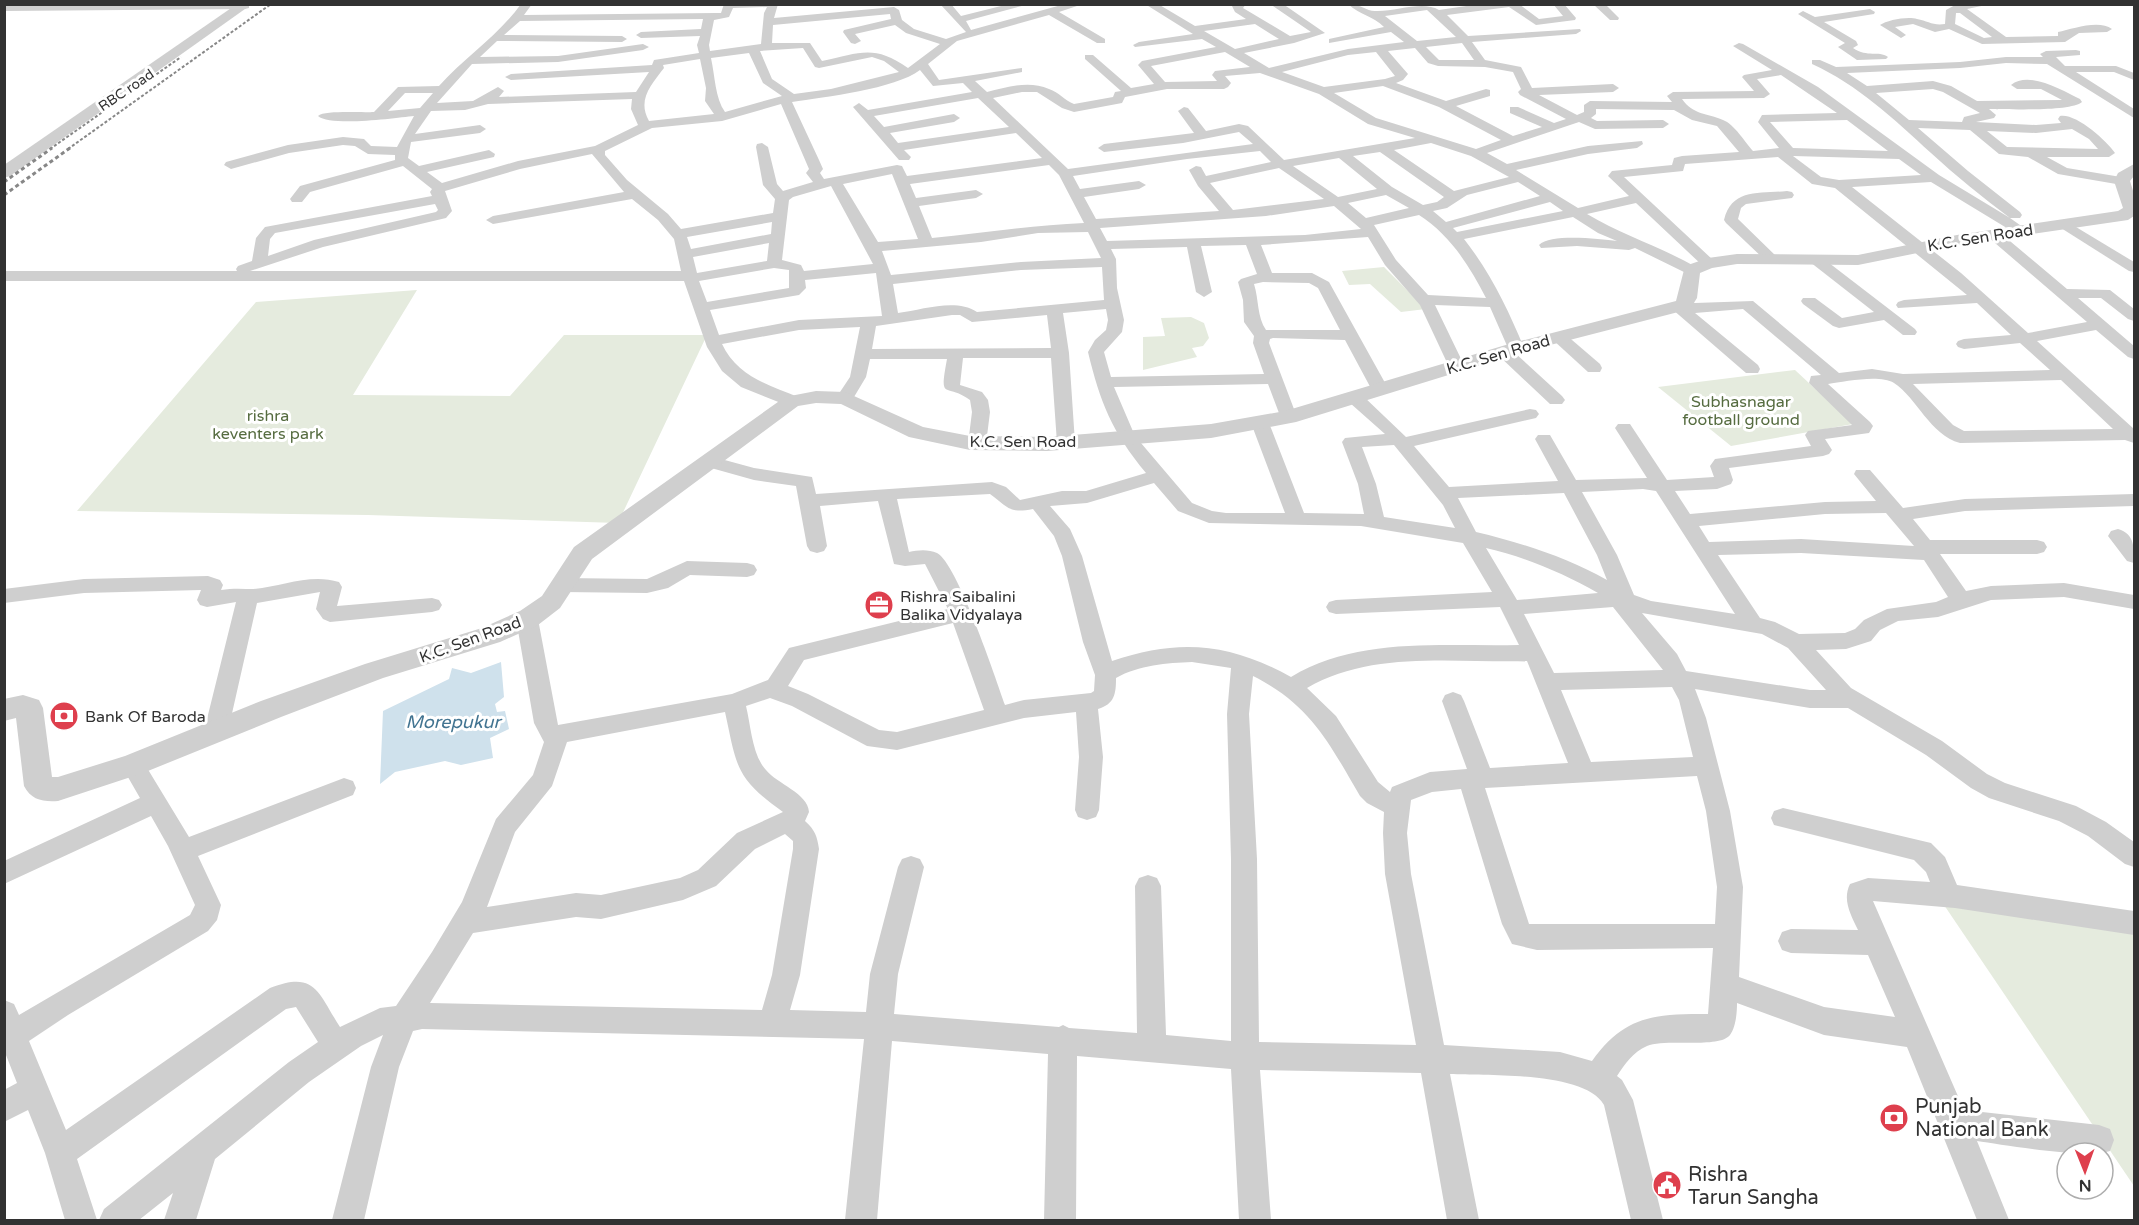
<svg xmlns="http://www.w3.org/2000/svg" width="2139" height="1225" font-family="'Varela Round',sans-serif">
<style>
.green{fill:#e5ebde}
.water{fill:#cfe1ec}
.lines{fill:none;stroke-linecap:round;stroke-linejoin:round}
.minor{fill:#cfcfcf;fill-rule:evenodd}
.tertiary{fill:#cfcfcf;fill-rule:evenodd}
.rail-far1{stroke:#878787;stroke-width:2;stroke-dasharray:3 2;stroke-linecap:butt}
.rail{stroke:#878787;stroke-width:3;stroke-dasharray:4 3;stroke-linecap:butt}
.labels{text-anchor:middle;stroke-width:6;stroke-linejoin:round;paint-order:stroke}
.far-street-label{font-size:14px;fill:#323232;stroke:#fff}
.street-label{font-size:16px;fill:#323232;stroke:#fff}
.park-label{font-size:16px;fill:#566c40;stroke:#fff}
.poi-label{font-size:16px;fill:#323232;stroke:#fff;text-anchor:start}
.water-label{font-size:18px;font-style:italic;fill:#427491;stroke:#fff}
.near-poi-label{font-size:20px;fill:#323232;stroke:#fff;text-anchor:start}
</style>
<rect width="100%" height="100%" fill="#fff"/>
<g class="green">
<polygon points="1384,267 1426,309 1401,312 1370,284 1349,285 1342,271"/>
<polygon points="417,290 353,395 510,396 564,335 707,335 618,523 368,515 77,511 256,302"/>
<polygon points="1191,317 1204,323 1209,338 1203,346 1192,348 1197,357 1143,370 1143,337 1165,336 1161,318"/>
<polygon points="1795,370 1853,424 1731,446 1658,387"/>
<polygon points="1942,902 2134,929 2134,1186"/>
</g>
<polygon class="water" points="501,662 504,697 495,704 497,712 505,711 509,729 490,738 493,758 461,765 445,761 395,772 380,784 383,711 449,679 452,668 471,673"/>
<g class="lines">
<g class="minor">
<polygon points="249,4 249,8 245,9 4,11 4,5"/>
<path d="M521,4H532L524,15L716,13H721L724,4H778L774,18L894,7L899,10L902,20L914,29L946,39L966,32L940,4H951L961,16L1009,4H1029L966,21L971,30L1065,4H1083L1059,12L1105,39V43H1097L1049,15L957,41L928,64L939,80L1022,68V72L975,81L987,92C1007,87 1029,80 1049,89C1059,92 1065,101 1074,104L1113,97L1115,92L1121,91L1085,59V55H1093L1131,88L1154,84L1138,65L1142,61L1216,47L1202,39L1135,47L1133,45L1139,42L1193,34L1145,4H1158L1195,26L1246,19L1235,12L1232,6L1246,4L1243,8L1290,36L1311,32L1270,4H1283L1325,33L1294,43L1244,53L1269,68L1348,49L1404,42L1391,32L1329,43V39L1384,27C1373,16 1360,15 1348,4C1361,4 1366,11 1375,11C1396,12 1422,0 1439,10L1480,4H1519L1539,19L1563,16L1553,4H1564L1576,18L1575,20L1536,25L1509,7L1447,15L1468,36L1580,29L1581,31L1576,34L1472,42L1485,60L1521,67L1532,88L1613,84L1619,88L1613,92L1539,95L1577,115L1584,112V105L1590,101L1672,102L1667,96L1673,92L1754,91L1742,77L1744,75L1772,70L1733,46L1739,43L1743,44L1818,87L1939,175L2010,218C1982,197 1956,176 1931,153C1894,119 1858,85 1812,64V60H1820L1836,67L1960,62L2006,57H2043L2040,54L2046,51L2076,50L2080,51V55L2056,57L2065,66H2116L2134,73V80L2114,72H2076L2134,109V118L2047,64L2006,63L1960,68L1847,73L1867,86L1933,81L1951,86L1977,101L2062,100L2041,89H2017L2011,85C2029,70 2063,91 2080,99L2082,102C2070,112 2008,109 1989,109L1996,115L1994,118L1976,122L2036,125L2061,123L2058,119L2060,116C2076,113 2106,140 2115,153L2109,157H2047L2067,168L2127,178L2129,181L2127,184L2122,185L2058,174L2028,157L1999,154L1970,130L1918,128L1968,171L2020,212L2022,215L2020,218H2010L2027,230L2025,233H2015L1931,182L1852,187L1961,273L2028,333L2087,322L1988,237L1986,234L1988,231H1998L2067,289L2110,290L2134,309V321L2128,319L2101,298H2078L2134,346V359L2128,357L2096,330L2037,341L2134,429V443L2125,440L1960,443C1930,435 1917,398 1894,383C1879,374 1844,382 1828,384L1870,422L1873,426L1869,433L1825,439L1832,450L1829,454L1823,456L1729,468L1733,480L1731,484L1717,489L1675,491L1690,514L1825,502L1876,501L1854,474L1856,470H1870L1903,508L1965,499L2134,494V506L1965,511L1913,519L1930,540H2037L2044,542L2047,547L2044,552L2037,554H1940L1966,591L1991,586L2064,583L2134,595V609L2064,597L1991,600L1938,617L1898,621L1880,630L1871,641L1846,649L1816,650L1851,688L1942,741L1987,774L2005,783L2076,806L2106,822L2134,842V867L2125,864L2088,836L2059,821L1989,798L1971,788L1926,755L1848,708H1810L1695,689L1706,718L1730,811L1743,887L1739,977L1824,1007L1895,1017L1868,955L1791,953L1782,950L1778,941L1782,932L1791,929L1858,930C1851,915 1842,900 1850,884L1868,878L1930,882L1926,872L1914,860L1774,825L1771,818L1774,811L1783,808L1931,843L1945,857L1957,885L2134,911V935L1955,908L1873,901L1964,1110L2099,1125L2110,1129L2114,1140L2110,1151C2089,1159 2004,1145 1977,1141L2009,1220H1977L1907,1047L1824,1035L1737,1003C1737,1012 1736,1027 1730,1035C1719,1049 1666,1038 1647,1046C1633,1052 1625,1064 1617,1076L1622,1080L1633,1100L1663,1220H1631L1604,1105C1585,1071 1487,1076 1450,1074L1479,1220H1447L1421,1073L1260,1070L1271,1220H1239L1231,1069L1077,1056L1076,1220H1044L1048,1054L892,1041L877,1220H845L864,1039L422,1029L413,1031L399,1067L364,1220H332L371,1067L383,1035L361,1046L309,1082L215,1159L196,1220H164L173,1193L139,1220H99L104,1209L289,1062L318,1042L296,1007L286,1009L77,1159L97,1220H65L45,1153L28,1110L4,1122V1090L17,1083L4,1050V1000L14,1004L19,1015L190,915L195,905L168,846L151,816L4,884V861L140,798L121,765L125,758L133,755L141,758L189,837L344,778L353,781L356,788L353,795L198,856L221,905L217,920L208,931L68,1015L29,1041L66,1130L270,988C316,970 318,993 340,1027L380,1008L396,1006L432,952L462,902L496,819L533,775L544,742L534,723L516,619L520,614L527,611L534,614L538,619L558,725L732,694L768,680L789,648L948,609L925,564L905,566L894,564L878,501L820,506L827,546L824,551L817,553L810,551L807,546L796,486L754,480L704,466L701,462L704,458L710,456L754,468L812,477L816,494L992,482L1006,487L1020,500L1062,491H1086L1146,473C1112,432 1100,402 1088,352L1095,340L1106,330L1108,320L1106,309L1063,313L1069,353L1075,443L1072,447H1060L1057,443L1051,358H963L960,385L982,392L988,400L990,412L986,444L983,448H971L968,444L972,412L970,400C945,382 939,403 947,359H870L866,377L851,402H839L836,398L850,377L860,327L799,330L722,344C737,376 768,385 798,397L801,401L798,405H786L741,387L722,371L707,347L684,281H4V271H237L236,269L238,266L252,261L256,238L265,227L432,196L430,192L432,189L403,166L310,192L302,202H292L290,199L300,186L395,160V155L368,154L355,146L343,145L289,153L231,169L224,165L226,162L288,145L343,137L364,139L371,146L397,147L414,116C395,118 331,127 318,116C325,110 361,113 374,112L398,87L439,86C465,57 499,35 521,4ZM767,7L764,13L761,44L710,51L709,45L714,20L729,17L733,8ZM1427,10L1456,37L1417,41L1385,16ZM890,14L891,19L844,30L843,32L851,43L855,44L861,41L855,34L895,25L906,33L940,44L908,68C874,44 860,53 822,61L810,43H772L773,25ZM703,19L701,29L641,32L636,35L641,38L700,36L697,45L699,53L654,60L652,65L511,74L505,77L511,80L649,72L636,92L499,97L504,91L498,87L473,101L437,103L472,64L558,62L643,50L649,47L643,44L558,56L480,57L497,41L622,42L627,39L622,36L504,35L520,21ZM1255,24L1279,39L1235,49L1204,31ZM1462,43L1474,60H1439L1426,47ZM803,48L815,67L819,68L872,57L884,61L899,72L831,89L794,94L772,79L760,51ZM1415,48L1428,63L1438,66L1485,67L1513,72L1521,89L1518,92L1520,95L1566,119L1554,123L1518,107H1510V113L1542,127L1513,136L1456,106L1490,96V90L1486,89L1446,101L1396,83L1403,80L1408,74L1388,51ZM1225,52L1250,67L1215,71L1212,75L1217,81L1165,82L1151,66ZM1376,52L1395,76L1385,79L1324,87L1282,72L1348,55ZM749,53L763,83L782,96L725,112C715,98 715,76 711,58ZM700,59L706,88L705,101L714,114L649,121C637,100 651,85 664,68L663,65ZM920,70L933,86L963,83L972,92L868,110L859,103L853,107L899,160H909L911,157L904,150L1016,133L1042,158L907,176L902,166L897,165L824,179L820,173L823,169L819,160L792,102C825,97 895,89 920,70ZM1260,73L1319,94L1368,124L1415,138L1284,160L1248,126L1239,124L1206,131L1188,108L1184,107L1178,111L1194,133L1104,144L1098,148L1104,152L1183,143L1239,132L1253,144L1068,169L993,98L1022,92H1037L1062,108L1074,112L1122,103L1125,97L1167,89H1224L1228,87L1231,83L1225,76ZM1781,75L1837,113L1762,115L1758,122L1779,148L1753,151C1745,142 1734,124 1723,120C1707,113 1693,115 1682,99L1764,98L1770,94L1757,79ZM1383,86L1439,107L1501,140L1476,149L1376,118L1334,93ZM1933,89L1943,92L1980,113L1964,117L1962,122L1909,120L1876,93ZM405,93H433L420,108L388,111ZM978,98L1009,127L898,143L890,133L954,122L960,118L954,114L884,127L874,116ZM632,99L631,109L638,125L595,146L518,161L442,183L427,172L494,157L495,154L489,150L419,166L408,158L411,142L480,133L486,129L480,125L415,134L431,111L465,110L488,104ZM781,104L809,169L806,173L813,182L783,191L777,184L768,147L762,143L757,144L756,147L763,185L775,199L773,213L681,229L668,214L627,180L605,155V151L652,128L722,121ZM1596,109L1674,110L1692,120L1717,126L1739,152L1682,156L1674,158L1672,165L1612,171L1608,176L1629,196L1578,208L1516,170L1588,154L1637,148L1643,144L1642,141L1588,146L1507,164L1487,153L1579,122L1595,129L1663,128L1669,124L1663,120L1597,121L1591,118L1596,114ZM1847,120L1888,151L1793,148L1770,122ZM2072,129L2089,139L2098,149L2007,147L1987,131L2036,133ZM1431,143L1471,156L1509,177L1454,191L1394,150ZM1260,151L1271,162L1206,176L1201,167L1196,166L1189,170L1198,186L1219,211L1096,219L1084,197L1139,189L1146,185L1139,181L1080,189L1073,176L1187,159ZM1380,152L1444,197L1437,202L1423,205L1392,187L1353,156ZM592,154L624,192L493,216L486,220L493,224L632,199L658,220L674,239L681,271H250L323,247L446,218L452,211L445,191L520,169ZM1793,156L1899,159L1921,175L1839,180L1821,177ZM1778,157L1812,184L1835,188L1967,295L1904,300L1898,302L1896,305L1898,308L1977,303L2011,335L1964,339L1958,341L1956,344L1958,347L1964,349L2020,343L2050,370L1903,374L1872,369L1839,373L1753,301L1695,303L1683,300L1672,303L1670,306L1672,309L1746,373H1758L1760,369L1758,365L1695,313L1743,309L1821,375L1811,376L1809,383L1852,425L1808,431L1805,435L1811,446L1715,459L1710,466L1714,477L1667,480L1630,424H1618L1615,428L1647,478L1576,480L1550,435H1538L1535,439L1558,481L1449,487L1414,446L1536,418L1539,414L1536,410L1530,409L1406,437L1362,395H1350L1347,399L1350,403L1385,434L1345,438L1342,442L1358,484L1364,514L1304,513L1269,423L1266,419H1254L1251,423L1285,513H1226L1212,511L1192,503L1135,436L1114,387L1268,384L1282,421H1294L1297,417L1269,343L1270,339L1273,338L1345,340L1374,394H1386L1389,390L1329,282L1312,273H1272L1261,245L1368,237L1385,265L1420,305L1450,369L1456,370L1464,365L1435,305L1490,307L1508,348L1498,349L1496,352L1498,355L1550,404H1562L1565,400L1562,396L1514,352L1522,351L1524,348C1508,309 1490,272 1464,239L1573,217L1598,233L1617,241C1599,239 1551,233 1539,245L1541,248L1577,246L1629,250L1635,248L1686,273H1696L1699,270L1696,267C1661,247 1622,235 1587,214L1636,203L1703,266H1713L1715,263L1713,260L1624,177L1683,171L1685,164ZM1339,158L1377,189L1338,197L1293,166ZM1049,165L1059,175L1084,223C1033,225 983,233 932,238L919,206L976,198L983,194L976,190L916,198L910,184ZM1279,168L1324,199L1233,210L1210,183ZM892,174L918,239L878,242L843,184ZM1518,182L1540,196L1446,222L1433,211L1447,208L1467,195ZM831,186L873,264L804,271L801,265L782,260L789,200L793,197ZM1386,195L1409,208L1366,218L1348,203ZM1550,202L1563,211L1457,232L1453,228ZM435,204L438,210L436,212L314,240L268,256L270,239L275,233ZM1334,206L1361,229L1305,235L1107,241L1100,228L1266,216ZM1419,215C1450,235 1469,265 1486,298L1428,295L1396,260L1374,225ZM772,222L771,234L691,249L687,237ZM1088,232L1101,258L1021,262L891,275L882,251L981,242L1038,233ZM769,243L767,261L697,273L693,257ZM1246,245L1257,274L1241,279L1238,282L1243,300L1244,322L1254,336L1253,343L1264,374L1111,377L1104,352L1122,332L1124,320L1117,288L1116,259L1111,249L1187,247L1196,292L1204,297L1212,292L1201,246ZM1102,267L1104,300L977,312C955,298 923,310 898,313L893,284L1021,270ZM774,268L789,270V288L707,302L699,281ZM876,273L882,316L799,320L719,335L710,310L799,295L806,288L805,280ZM1263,282L1309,283L1318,288L1340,330H1266C1257,317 1259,300 1254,284ZM952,315H960L972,322L1047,315L1051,348L872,349L876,326ZM2061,380L2113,429L1964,431L1953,425L1913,384ZM1394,445L1443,505L1455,528L1384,517L1376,484L1362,447ZM1154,483L1178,511L1209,523L1361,526L1463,543L1492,592L1336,600L1329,602L1326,607L1329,612L1336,614L1500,607L1519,645C1443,647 1359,636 1291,677C1230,643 1179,638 1112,661L1082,556L1070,529L1050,506L1087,503ZM1643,489L1656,491L1735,614L1651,601L1634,595L1617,555L1582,492ZM1564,493L1597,555L1607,580C1566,557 1522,543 1476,532L1458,498ZM990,494C1008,507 1009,514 1033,509L1054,536L1062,556L1083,642L1095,675L1094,691L1091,693L1024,700L1005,705C996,679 957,563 937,553C928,549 918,550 909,552L897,499ZM1886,513L1914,546L1801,539L1709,542L1699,526L1825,514ZM1486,548C1525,557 1563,573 1598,593L1517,600ZM1801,553L1924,560L1948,597L1936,602L1887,609L1864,620L1855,629L1845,633L1799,634L1775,622L1760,618L1718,555ZM1613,607L1663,670L1554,673L1524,614ZM1642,613L1762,634L1788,648L1826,690H1810L1686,671L1677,654ZM953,623L984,710L897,732L879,730L808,694L788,686L804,660ZM1527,661L1568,763L1490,768L1464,701L1461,695L1453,692L1445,695L1442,701L1467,769L1430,772L1392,787L1390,792L1378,782L1336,716L1307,688C1371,650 1455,663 1527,661ZM1192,662L1231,668L1227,714L1231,859V1041L1166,1035L1161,886L1157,878L1148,875L1139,878L1135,886L1137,1033L1069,1028L1063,1025L1059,1027L894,1014L898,974L924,867L920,859L911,856L902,859L898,867L870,974L866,1012L790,1010L800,975L819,849C817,836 815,830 805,821L809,812C808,793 777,784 766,770C752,755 751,726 746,706L770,698L792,706L867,746L897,750L1024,718L1076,712L1079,757L1075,810L1078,817L1087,820L1096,817L1099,810L1103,757L1098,709C1115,704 1116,693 1116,678C1139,665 1167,663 1192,662ZM1253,676C1311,705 1329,743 1360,796L1367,803L1384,812L1383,833L1385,874L1416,1045L1259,1042L1257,859L1249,714ZM1672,687L1679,700L1693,757L1591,762L1561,690ZM725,712C737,767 735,778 783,812L737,833L698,870L680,878L601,895L576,893L487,907L515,832L552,786L567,742ZM1697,776L1706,811L1717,887L1715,924H1529L1485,788ZM1461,789L1502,924L1512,944L1537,950L1713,948L1708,1014C1655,1014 1625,1015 1592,1061L1560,1052L1444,1045L1411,874L1407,833L1411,800L1432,792ZM785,834L793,841V849L772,975L762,1010L430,1003L473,933L576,917L601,919L683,900L716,886L755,849Z"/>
<polygon points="1593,4 1605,4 1619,18 1618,20 1610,20"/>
<path d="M1957,4H1991L1967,9L2006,37L2058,36V32C2072,29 2099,19 2112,29L2107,32L2079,33L2065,42L1982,44L1949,29L1935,32L1913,24L1895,27L1906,35L1901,38L1880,25C1887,20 1908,16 1917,19C1928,21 1933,26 1945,24L1946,10ZM1956,13H1960L1992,37L1984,38L1955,24Z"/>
<path d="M1870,9L1875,12L1874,14L1824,22L1856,41L1858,45L1853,48C1868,58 1878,50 1888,57L1886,59L1857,60L1838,47L1845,43L1798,14L1803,11L1815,17Z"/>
<path d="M1787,191L1792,192L1794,195L1792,198L1746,204L1741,208L1738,219L1778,258L1771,262L1766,261L1726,223L1724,220C1732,188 1759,194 1787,191Z"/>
<polygon points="2066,221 2134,262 2134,272 2129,271 2061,228 2059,225"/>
<polygon points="1815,255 1820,256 1915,329 1917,332 1915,335 1903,335 1884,320 1839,328 1833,326 1803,304 1801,301 1803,298 1815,298 1842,318 1874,312 1810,262 1808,259 1810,256"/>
<polygon points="1559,332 1565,334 1600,364 1602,368 1600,372 1588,372 1553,340 1551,337"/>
<path d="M2118,529C2135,534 2134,548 2134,563L2127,561L2108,536L2111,531Z"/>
<polygon points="687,561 747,563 754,565 757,570 754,575 747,577 690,575 668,588 647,593 562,592 555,590 552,585 555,580 562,578 647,579"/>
<path d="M208,576L220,580L223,585L221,590C233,588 243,589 254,589C283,586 311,573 339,582L342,587L337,606L432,598L439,600L442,605L439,610L432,612L330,622L323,619L316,609L320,592L257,603L228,731L224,737L216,740L208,737L204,731L236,602L207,607L200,605L197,600L201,590L84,593L4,603V589L84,579Z"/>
</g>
<g class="tertiary">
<polygon points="237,4 252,4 10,176 4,178 4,165"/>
<path d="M2134,164V176L2130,181L2134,194V216L2128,220L1957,245L1858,265L1737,264L1712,268L1700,273L1697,298L1690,309L1523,352L1296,422L1211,438L1047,451L970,450L909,437L841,404L816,403L798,406L592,559L560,608L538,625L500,642L383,678L281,717L143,773L58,801C43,802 31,800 24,786L16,718L4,721V699L23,695L39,700L43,708L52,777H58L125,756L261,701L365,664L482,628L520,611L542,596L574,547L785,397L816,391L845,392L923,427L970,436L1047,437L1211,424L1285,411L1509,344L1676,301L1685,266L1708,258L1737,254L1858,255L1957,235L2118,211L2123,208L2114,181L2118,173Z"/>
</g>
<g class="rail-far1">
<polyline points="50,149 181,57"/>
<polyline points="68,149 271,4"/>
</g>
<g class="rail">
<polyline points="4,182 52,148"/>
<polyline points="4,195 70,148"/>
</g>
</g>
<defs>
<g id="office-disc" transform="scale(1.5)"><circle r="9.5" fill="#de3f4d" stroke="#fff"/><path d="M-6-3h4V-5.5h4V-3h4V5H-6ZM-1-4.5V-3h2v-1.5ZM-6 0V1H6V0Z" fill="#fff"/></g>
<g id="bank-disc" transform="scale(1.5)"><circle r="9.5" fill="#de3f4d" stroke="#fff"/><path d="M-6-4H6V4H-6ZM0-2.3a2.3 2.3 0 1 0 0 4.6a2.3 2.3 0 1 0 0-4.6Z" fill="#fff"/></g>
<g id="civic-disc" transform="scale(1.5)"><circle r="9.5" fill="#de3f4d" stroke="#fff"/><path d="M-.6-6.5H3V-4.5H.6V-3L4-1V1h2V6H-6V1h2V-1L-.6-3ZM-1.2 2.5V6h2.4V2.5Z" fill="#fff"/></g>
</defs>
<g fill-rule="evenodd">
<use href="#office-disc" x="879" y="605"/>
<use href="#bank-disc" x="64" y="716"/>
<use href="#bank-disc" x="1894" y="1118"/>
<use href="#civic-disc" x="1667" y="1185"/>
</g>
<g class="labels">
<g class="far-street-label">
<text transform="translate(126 90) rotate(-34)" y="5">RBC road</text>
</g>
<g class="street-label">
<text transform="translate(1980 237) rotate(-9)" y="6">K.C. Sen Road</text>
<text transform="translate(1498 354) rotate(-16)" y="6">K.C. Sen Road</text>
<text x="1023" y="447">K.C. Sen Road</text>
<text transform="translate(470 639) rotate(-20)" y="6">K.C. Sen Road</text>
</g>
<g class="park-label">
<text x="1741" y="407">Subhasnagar<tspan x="1741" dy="18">football ground</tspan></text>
<text x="268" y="421">rishra<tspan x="268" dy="18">keventers park</tspan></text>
</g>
<g class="poi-label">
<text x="900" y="602">Rishra Saibalini<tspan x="900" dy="18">Balika Vidyalaya</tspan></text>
<text x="85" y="722">Bank Of Baroda</text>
</g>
<g class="water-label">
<text x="453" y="728">Morepukur</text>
</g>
<g class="near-poi-label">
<text x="1915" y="1113">Punjab<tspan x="1915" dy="23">National Bank</tspan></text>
<text x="1688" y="1181">Rishra<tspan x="1688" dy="23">Tarun Sangha</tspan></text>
</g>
</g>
<rect width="2139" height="1225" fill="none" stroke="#323232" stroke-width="12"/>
<g transform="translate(2085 1171) rotate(179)"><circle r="28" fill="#ffffff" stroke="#adadad" stroke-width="1.5"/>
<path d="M0-4.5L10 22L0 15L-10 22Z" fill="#de3f4d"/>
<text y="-9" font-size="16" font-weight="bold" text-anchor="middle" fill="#323232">N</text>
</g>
</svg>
